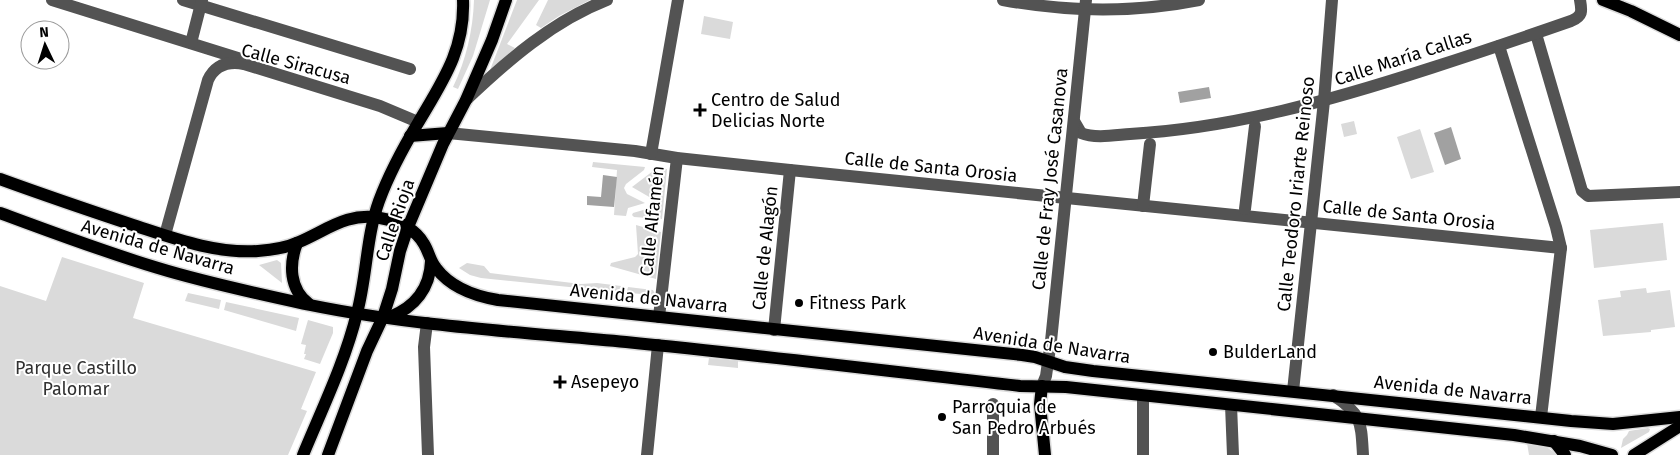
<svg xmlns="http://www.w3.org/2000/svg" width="1680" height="455" font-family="'Fira Sans',sans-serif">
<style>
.green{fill:#dadada}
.water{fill:#a1a1a1}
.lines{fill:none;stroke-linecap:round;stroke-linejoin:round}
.major-casing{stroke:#dbdbdb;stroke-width:15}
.minor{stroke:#535353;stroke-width:12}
.major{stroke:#000;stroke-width:12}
.poi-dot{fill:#000;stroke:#fff;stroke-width:2}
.labels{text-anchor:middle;stroke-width:4;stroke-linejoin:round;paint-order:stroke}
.street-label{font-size:18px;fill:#000;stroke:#fff}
.poi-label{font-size:18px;fill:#000;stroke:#fff;text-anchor:start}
.park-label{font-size:18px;fill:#313131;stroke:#fff}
</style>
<rect width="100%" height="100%" fill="#fff"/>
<g class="green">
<path d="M474,0H490L473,56L458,89L453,87C466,60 473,30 474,0Z"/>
<polygon points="517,0 539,0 507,44 515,48 490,70"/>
<polygon points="548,0 590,0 559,16 541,28 536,25"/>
<polygon points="704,16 733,22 730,39 701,34"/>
<polygon points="1354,121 1357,134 1344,137 1341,124"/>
<polygon points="1420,129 1434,172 1411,179 1397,137"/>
<polygon points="593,162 645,167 644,170 626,184 624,188 627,194 645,203 628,208 626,216 614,215 617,170 592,167"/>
<polygon points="657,168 667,169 662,219 634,217 632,215 633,213 650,208 653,203 651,198 632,187"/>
<polygon points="1663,223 1667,260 1594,268 1590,230"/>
<polygon points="636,225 661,232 656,279 610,266 611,263 635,257 638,254"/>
<polygon points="62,257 144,283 133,318 316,372 301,409 307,411 288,455 0,455 0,286 46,301"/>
<polygon points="277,260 281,263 282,283 259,265"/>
<polygon points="467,263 484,266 490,273 581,284 597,283 621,286 618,292 481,278 470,275 459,268"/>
<polygon points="628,287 653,290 655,294 652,295 630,293 627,291"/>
<polygon points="1646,288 1647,293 1670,290 1675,327 1651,330 1651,332 1603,336 1598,300 1621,297 1620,291"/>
<polygon points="188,293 221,300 219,309 185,301"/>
<polygon points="226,302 299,318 296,331 224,310"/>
<polygon points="308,320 333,327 333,333 320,364 304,359 306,354 304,354 306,345 301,344"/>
<polygon points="709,358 738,361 738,368 708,365"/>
<polygon points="1648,428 1650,429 1649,432 1621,448 1623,439 1627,435 1629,431"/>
<polygon points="1527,443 1545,446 1558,455 1529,455"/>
</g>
<g class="water">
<polygon points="1209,87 1211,98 1180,103 1178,92"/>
<polygon points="1451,127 1461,159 1445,165 1434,133"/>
<polygon points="603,175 617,177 614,207 587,205 587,196 601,197"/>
</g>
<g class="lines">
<g class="major-casing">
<g id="major">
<polyline points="1603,0 1631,11 1680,35"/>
<polyline points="410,136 448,133"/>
<path d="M0,179C44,195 88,210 133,225C173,238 215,254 258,251C272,250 286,248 299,242C327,230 348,212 380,218C398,221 415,228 424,244C429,252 430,261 436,268C451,288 474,296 498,300L1022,355L1035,357L1065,367L1093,371L1571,421L1613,424L1680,417"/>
<path d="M0,213C52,232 104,252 158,268C207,283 259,294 310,305C413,326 520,332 626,342C757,355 888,371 1020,386L1066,387L1514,435L1580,446L1612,455"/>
<path d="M297,243C289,264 289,289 309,304"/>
<path d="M390,317C415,307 430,288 431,261"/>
<polyline points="1042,386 1040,404 1045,455"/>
<polyline points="1554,441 1565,455"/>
<path d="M303,455C322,409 345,362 357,313C367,276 366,237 379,201C389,174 403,148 418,123C442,82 465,50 463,0"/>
<polyline points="328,455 367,351 383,317 392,289 400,251 408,227 443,144 466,100 492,40 506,0"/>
<polyline points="1634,455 1680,426"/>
</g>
</g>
<g class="minor">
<polyline points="52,0 241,59"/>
<polyline points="183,0 410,69"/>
<path d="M1003,0C1068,12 1134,13 1199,0"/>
<polyline points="1536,34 1582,191 1588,196 1680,192"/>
<polyline points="191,43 202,0"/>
<polyline points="1499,46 1556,227 1561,248 1541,417"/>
<path d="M466,100C508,60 553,21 607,0"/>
<path d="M1074,121L1081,133C1095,139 1116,135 1130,134C1234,128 1332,100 1431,68C1478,53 1525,37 1571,21C1583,16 1582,11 1580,0"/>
<polyline points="448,133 635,151 677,158 790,170 1561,248"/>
<polyline points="651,154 678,0"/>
<polyline points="1143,206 1150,144"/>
<polyline points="1245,209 1255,126"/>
<path d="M165,235L208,80C215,65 228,61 244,64L380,106L418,122"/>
<polyline points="659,317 677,158"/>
<polyline points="427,323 424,347 428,455"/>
<polyline points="774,330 790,170"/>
<polyline points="1042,386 1046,376 1051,341 1086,0"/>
<polyline points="1293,391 1324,101 1332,0"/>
<path d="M1333,395C1362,414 1361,422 1363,455"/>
<polyline points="1231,405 1233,455"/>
<polyline points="647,455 658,345"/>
<polyline points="993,455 993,404"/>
<polyline points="1143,455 1143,396"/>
</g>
<use href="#major" class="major"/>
</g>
<g class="poi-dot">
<path d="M697.5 102.5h5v5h5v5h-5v5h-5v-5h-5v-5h5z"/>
<circle cx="799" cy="303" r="5"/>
<circle cx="1213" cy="352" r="5"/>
<path d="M557.5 374.5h5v5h5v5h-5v5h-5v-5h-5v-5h5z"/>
<circle cx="942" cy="417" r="5"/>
</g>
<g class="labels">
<g class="street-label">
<text transform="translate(1403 58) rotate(-18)" y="6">Calle María Callas</text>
<text transform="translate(296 64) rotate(15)" y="6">Calle Siracusa</text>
<text transform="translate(931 167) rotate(6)" y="6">Calle de Santa Orosia</text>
<text transform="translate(1050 179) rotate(-84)" y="6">Calle de Fray José Casanova</text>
<text transform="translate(1296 194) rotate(-84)" y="6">Calle Teodoro Iriarte Reinoso</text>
<text transform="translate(1409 215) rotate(6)" y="6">Calle de Santa Orosia</text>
<text transform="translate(395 220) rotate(-71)" y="6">Calle Rioja</text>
<text transform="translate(652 221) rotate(-84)" y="6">Calle Alfamén</text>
<text transform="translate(158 247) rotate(16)" y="6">Avenida de Navarra</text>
<text transform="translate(765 248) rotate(-84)" y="6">Calle de Alagón</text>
<text transform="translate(649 298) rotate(6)" y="6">Avenida de Navarra</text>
<text transform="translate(1052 345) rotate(9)" y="6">Avenida de Navarra</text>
<text transform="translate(1453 390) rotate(6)" y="6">Avenida de Navarra</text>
</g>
<g class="poi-label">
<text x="711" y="106">Centro de Salud<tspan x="711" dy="21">Delicias Norte</tspan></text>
<text x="809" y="309">Fitness Park</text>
<text x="1223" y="358">BulderLand</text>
<text x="571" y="388">Asepeyo</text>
<text x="952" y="413">Parroquia de<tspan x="952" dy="21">San Pedro Arbués</tspan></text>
</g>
<g class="park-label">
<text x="76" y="374">Parque Castillo<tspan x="76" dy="21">Palomar</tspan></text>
</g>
</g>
<g transform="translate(45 45) rotate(356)"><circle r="24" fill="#ffffff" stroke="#999999"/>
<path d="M0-4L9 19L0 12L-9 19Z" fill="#000000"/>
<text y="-8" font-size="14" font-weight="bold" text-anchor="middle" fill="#000000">N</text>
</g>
</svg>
